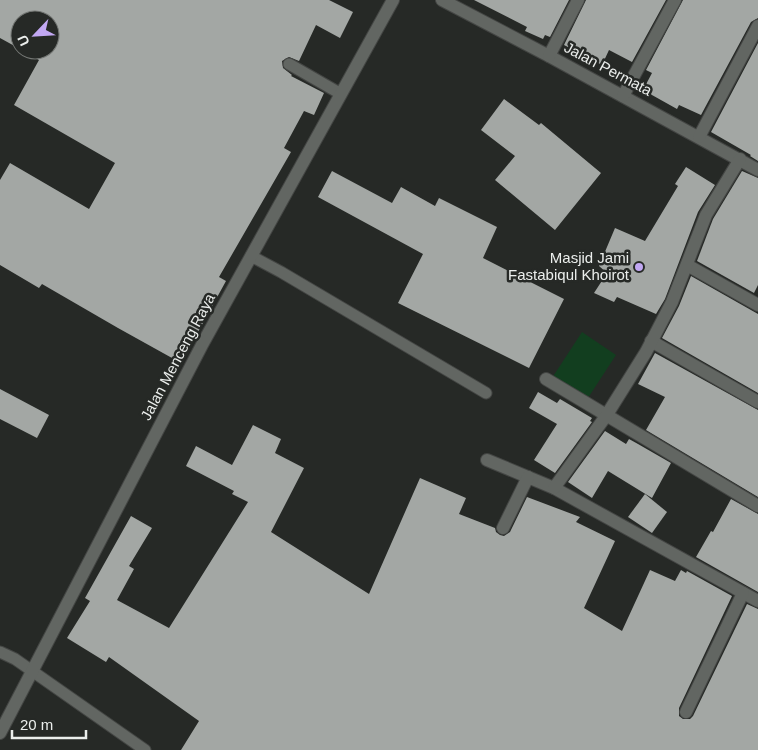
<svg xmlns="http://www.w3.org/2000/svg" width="758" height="750" font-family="Arial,sans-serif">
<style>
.green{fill:#123e1f}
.building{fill:#a3a7a4}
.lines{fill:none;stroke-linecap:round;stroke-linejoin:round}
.service-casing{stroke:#444644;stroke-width:13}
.minor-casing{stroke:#444644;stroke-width:14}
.tertiary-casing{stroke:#444644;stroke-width:14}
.service{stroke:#626662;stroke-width:11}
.minor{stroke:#626662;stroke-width:12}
.tertiary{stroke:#626662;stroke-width:12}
.poi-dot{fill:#c2a8f3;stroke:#262926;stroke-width:2}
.labels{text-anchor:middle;stroke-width:5;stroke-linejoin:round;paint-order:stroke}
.street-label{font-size:15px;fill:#ebeeec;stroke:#262926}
.poi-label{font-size:15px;fill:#ebeeec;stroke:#262926;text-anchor:end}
</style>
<rect width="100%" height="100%" fill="#262926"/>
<polygon class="green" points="582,332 616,355 586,401 552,378"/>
<g class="building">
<polygon points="0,0 329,0 353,12 340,38 316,25 299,61 289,57 282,61 283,68 292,75 291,76 324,93 314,115 304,111 284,148 291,152 219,277 226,281 181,363 118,328 42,284 39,288 0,265 0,180 10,163 89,209 115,163 14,105 39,60 21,50 50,50 50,20 20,20 20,49 0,38"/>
<polygon points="474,0 569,0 550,37 545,35 543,39 525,31 527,27"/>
<polygon points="586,0 666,0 632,62 609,50 602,65 564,45"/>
<polygon points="683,0 758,0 758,18 751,22 701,115 679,105 677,109 643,90 652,73 646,70"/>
<polygon points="758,43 758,161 750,156 751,155 711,132"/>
<polygon points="504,99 539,125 541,123 601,173 555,230 495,180 515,156 481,130"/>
<polygon points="686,167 715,185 698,212 665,299 656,314 617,297 614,302 594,293 607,273 599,266 615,228 645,241 678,186 675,184"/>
<polygon points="332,171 392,203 401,187 435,206 439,198 497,227 483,258 564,299 529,368 398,303 423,254 318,197"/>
<polygon points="742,171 758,178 758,285 754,293 697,261 713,219"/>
<polygon points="691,276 758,314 758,393 662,338 679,306"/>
<polygon points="655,353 758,410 758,497 646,430 665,397 638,384"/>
<polygon points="0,389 49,415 37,438 0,419"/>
<polygon points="538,392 557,403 560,399 592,418 590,421 592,422 555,473 534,460 557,424 529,408"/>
<polygon points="253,425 281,439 275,453 304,468 271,532 369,594 420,478 466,498 459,514 495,528 496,532 500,535 504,536 510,532 527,497 580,517 576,522 615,541 584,608 622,631 650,570 675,581 681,570 686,573 687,571 732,596 679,708 679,716 683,719 690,719 693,716 747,604 758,609 758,750 181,750 199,721 109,657 106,662 67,638 90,601 85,598 131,516 152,528 129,566 134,569 117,600 169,628 248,502 232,494 234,491 186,466 196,446 232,465"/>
<polygon points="605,431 626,444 629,439 638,444 671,463 652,498 608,471 592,498 568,482"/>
<polygon points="645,494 667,512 652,533 628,517"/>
<polygon points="731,499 758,514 758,592 696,557 711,531 713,532"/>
</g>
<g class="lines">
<g class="service-casing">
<g id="service">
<polyline points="289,64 341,94"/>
<polyline points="251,256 281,272 486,393"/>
<polyline points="0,652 15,659 145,750"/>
</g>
</g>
<g class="minor-casing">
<g id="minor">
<polyline points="442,0 549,56 758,170"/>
<polyline points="549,56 578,0"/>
<polyline points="623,96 675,0"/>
<polyline points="699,137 758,26"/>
<polyline points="687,265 758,305"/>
<polyline points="651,341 758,402"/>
<polyline points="546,379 758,506"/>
<polyline points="487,460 554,488 758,601"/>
<polyline points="554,488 606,416 646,352 672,302 706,215 740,159"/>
<polyline points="503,528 528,477"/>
<polyline points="686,712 743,593"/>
</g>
</g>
<g class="tertiary-casing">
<polyline id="tertiary" points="0,733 203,343 393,0"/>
</g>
<use href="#service" class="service"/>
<use href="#minor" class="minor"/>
<use href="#tertiary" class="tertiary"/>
</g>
<circle class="poi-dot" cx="639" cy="267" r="5"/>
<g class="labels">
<g class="street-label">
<text transform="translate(608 69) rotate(28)" y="5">Jalan Permata</text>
<text transform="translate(178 357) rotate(-62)" y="5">Jalan Menceng Raya</text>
</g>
<g class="poi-label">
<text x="629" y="263">Masjid Jami<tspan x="629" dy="17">Fastabiqul Khoirot</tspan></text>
</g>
</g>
<g transform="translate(35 35) rotate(245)"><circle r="24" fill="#262926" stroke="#757875"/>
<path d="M0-4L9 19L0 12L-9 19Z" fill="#c2a8f3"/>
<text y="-8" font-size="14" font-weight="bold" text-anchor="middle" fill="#ebeeec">U</text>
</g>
<path d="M12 730v8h74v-8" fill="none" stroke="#ebeeec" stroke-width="2.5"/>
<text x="20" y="730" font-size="15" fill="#ebeeec" stroke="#262926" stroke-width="4" paint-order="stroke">20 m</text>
</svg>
